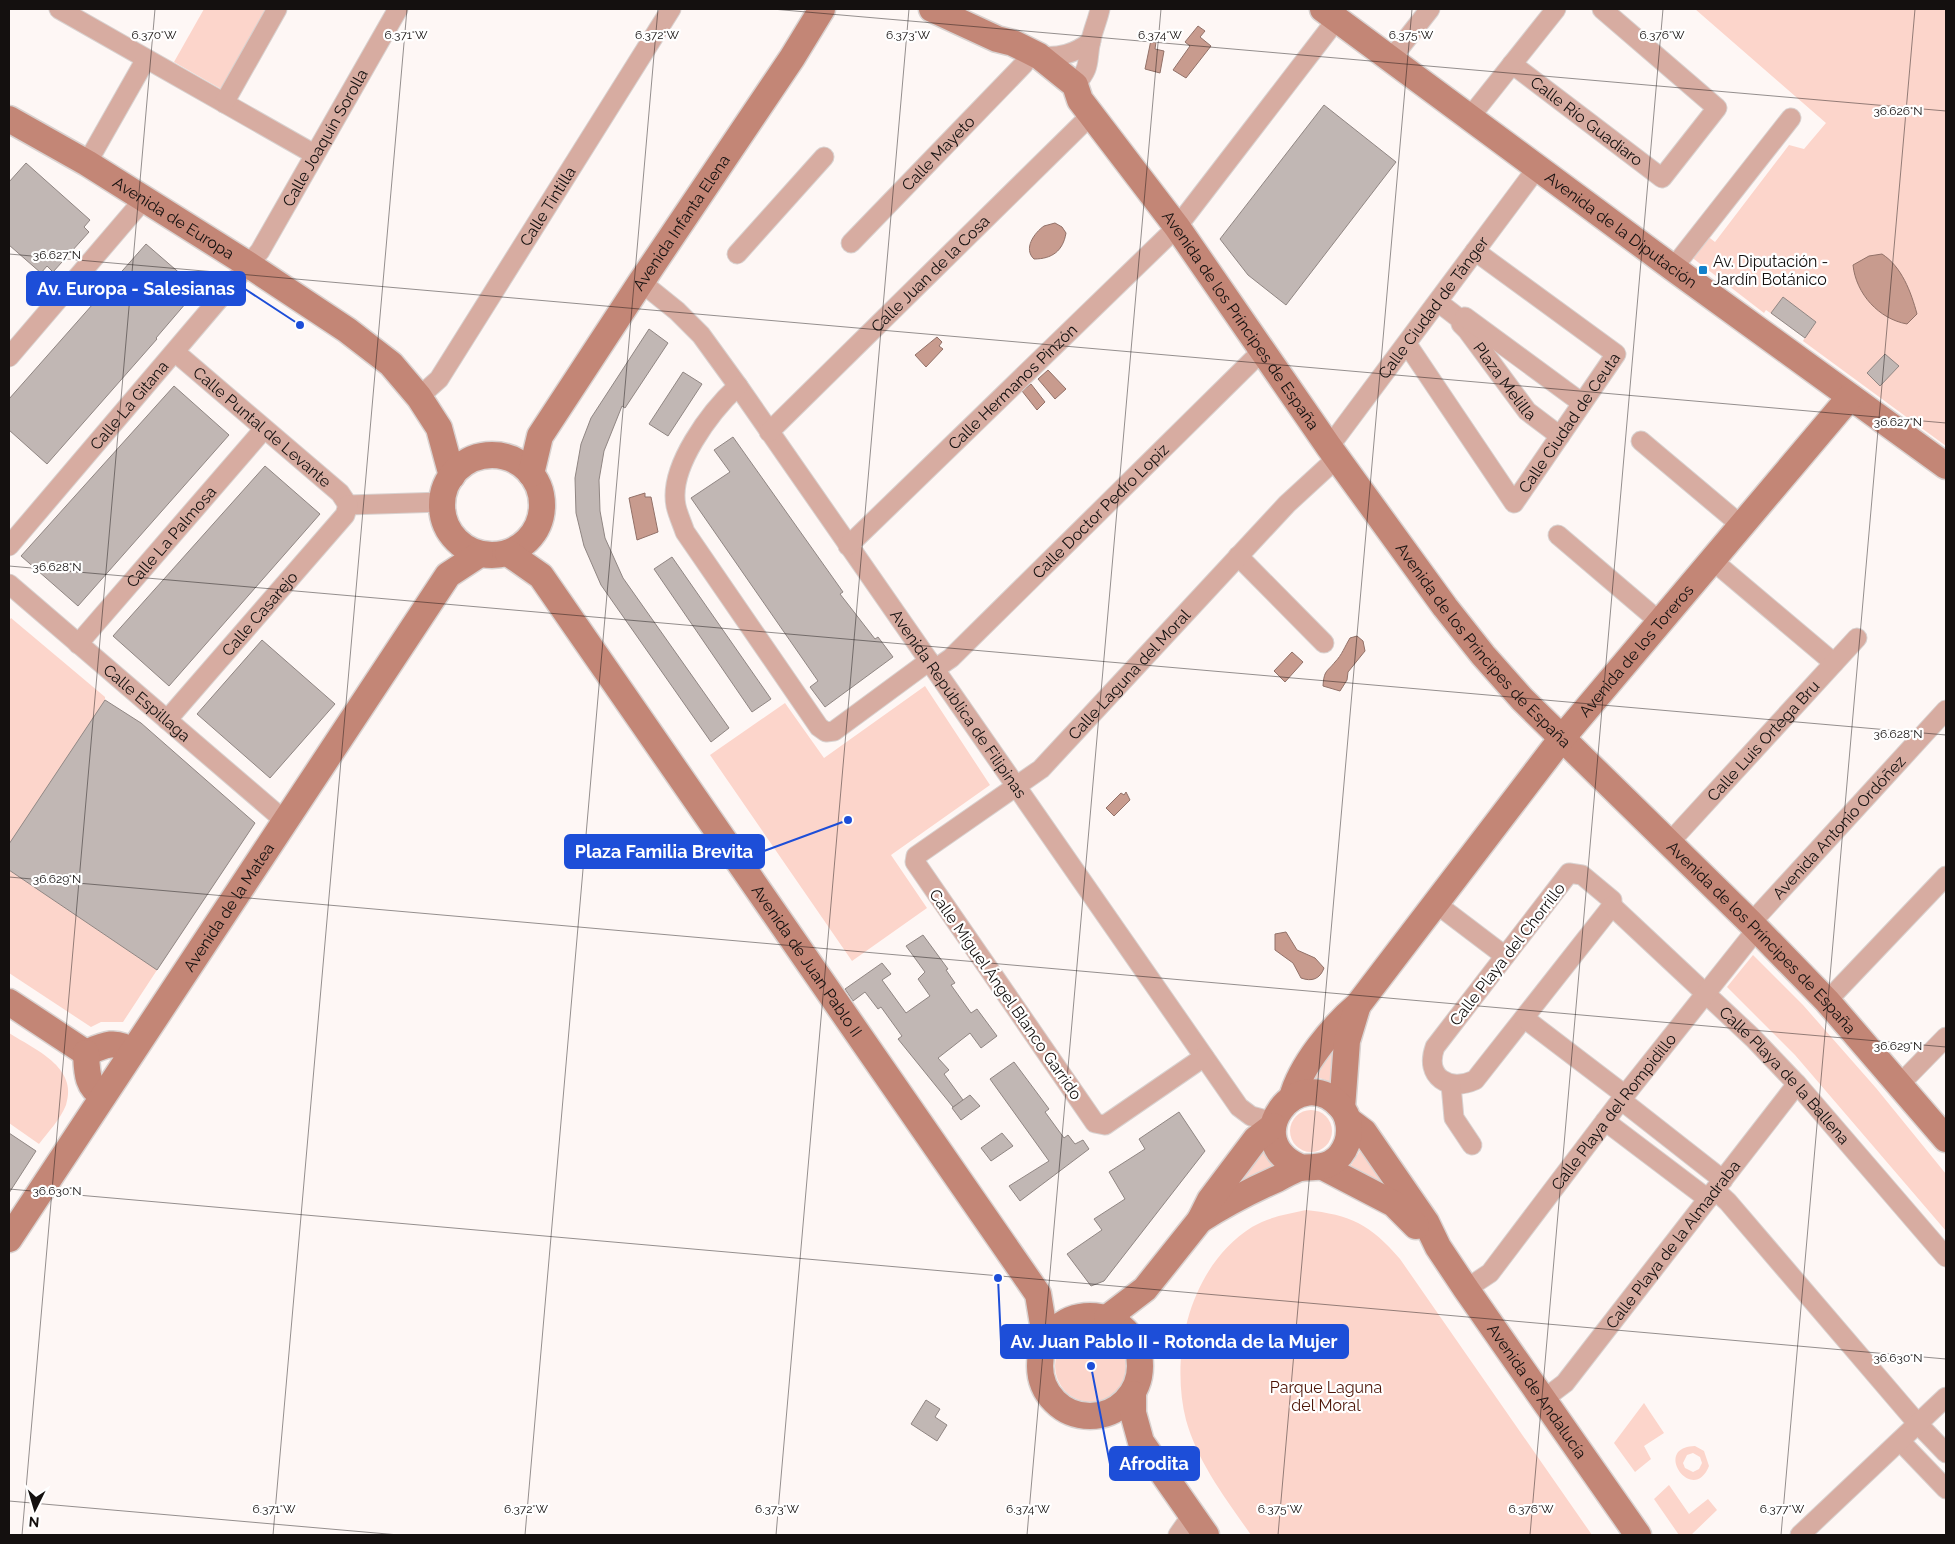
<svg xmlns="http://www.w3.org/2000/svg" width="1955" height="1544" font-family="Raleway,sans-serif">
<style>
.green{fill:#fcd5cb;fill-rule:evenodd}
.water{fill:#c89b8e;stroke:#927168}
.building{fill:#c1b7b4;stroke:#908683}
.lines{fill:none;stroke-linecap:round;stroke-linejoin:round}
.street-casing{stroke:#d9d2d0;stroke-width:21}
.secondary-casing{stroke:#d9d2d0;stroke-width:29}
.street{stroke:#d7aca1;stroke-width:19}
.secondary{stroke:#c38676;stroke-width:26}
.ticks{fill:none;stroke:#14100f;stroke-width:1;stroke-opacity:0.45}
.poi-dot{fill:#1281cb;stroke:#fff;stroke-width:2}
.labels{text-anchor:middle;stroke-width:4.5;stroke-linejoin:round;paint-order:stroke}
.street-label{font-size:16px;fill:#14100f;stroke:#fff}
.poi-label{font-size:16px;fill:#14100f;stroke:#fff;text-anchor:start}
.park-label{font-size:16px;fill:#4d1507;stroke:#fff}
.ticks-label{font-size:12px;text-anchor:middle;fill:#14100f;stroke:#fff;stroke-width:4.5;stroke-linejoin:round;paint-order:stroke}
.leader{fill:none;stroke:#1d4ed8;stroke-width:2}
.callout-dot{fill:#1d4ed8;stroke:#fff;stroke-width:2}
.callout{fill:#1d4ed8;stroke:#1d4ed8;stroke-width:2}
.callout-label{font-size:18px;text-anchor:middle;font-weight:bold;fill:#fff}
</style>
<rect width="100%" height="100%" fill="#fef7f5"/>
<g class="green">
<polygon points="204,9 266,9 221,89 174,62"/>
<polygon points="1695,9 1946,9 1946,446 1803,341 1805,337 1766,310 1764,313 1690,256 1706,235 1715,242 1789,145 1804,149 1826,123"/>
<polygon points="11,618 105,697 105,700 9,844 9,621"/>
<polygon points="925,686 990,785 891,855 927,908 852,961 710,755 785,703 824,758"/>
<polygon points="9,870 157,970 123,1022 101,1022 91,1027 9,973"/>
<polygon points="1753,955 1803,1005 1876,1088 1946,1174 1946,1231 1795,1055 1727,987"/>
<path d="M9,1033C34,1049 79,1067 66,1105C60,1120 48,1132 39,1144L9,1123Z"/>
<polygon points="1338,1037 1333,1083 1320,1078 1307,1078"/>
<circle cx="1311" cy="1131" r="21"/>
<polygon points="1260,1146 1278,1173 1229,1192"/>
<polygon points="1363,1146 1398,1193 1348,1170"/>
<path d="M1306,1210C1351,1215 1370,1224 1400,1259L1592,1535H1251C1226,1499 1198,1463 1186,1420C1169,1353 1191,1265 1252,1227C1269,1217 1287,1214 1306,1210Z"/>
<circle cx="1091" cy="1366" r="36"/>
<polygon points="1644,1403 1664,1433 1644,1446 1651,1459 1635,1472 1614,1443"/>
<path d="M1695,1446L1704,1451L1709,1466C1693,1506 1651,1447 1695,1446ZM1693,1453L1700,1457L1702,1463L1699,1469L1693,1472L1685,1468L1683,1463L1687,1455Z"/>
<polygon points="1669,1485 1689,1514 1708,1499 1717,1510 1691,1535 1679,1535 1654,1499"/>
</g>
<g class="water">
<polygon points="1198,26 1205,31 1200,37 1211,46 1186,78 1173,70 1190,46 1185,42"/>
<polygon points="1151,40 1156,42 1155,49 1164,51 1160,73 1145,69"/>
<path d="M1055,223L1062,227L1066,233C1063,251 1052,259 1034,259C1023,249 1034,233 1044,226Z"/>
<path d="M1882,254C1902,267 1911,292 1917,314L1907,324C1879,319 1856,294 1853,265L1869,256Z"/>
<polygon points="937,337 942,342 939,346 943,349 926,367 915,355"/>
<polygon points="1048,370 1066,389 1055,399 1038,379"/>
<polygon points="1031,384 1045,402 1037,410 1022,391"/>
<polygon points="645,493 645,497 651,497 658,532 637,540 629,498"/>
<path d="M1357,636L1363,641L1365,651L1348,672L1347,680L1340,691L1323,686C1324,670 1327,672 1335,662C1342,655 1345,646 1350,638Z"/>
<polygon points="1292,652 1303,662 1285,682 1274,671"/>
<polygon points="1126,792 1130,800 1114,816 1106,808 1121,793 1124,795"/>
<path d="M1286,932L1297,950L1315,958L1324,968C1320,979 1312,982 1301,978L1293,963L1275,950V934Z"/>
</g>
<g class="building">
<polygon points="1324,105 1396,162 1286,305 1248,275 1220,239"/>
<polygon points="26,163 90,220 84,227 89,232 53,272 47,266 41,273 9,245 9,182"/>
<polygon points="146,244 198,289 156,338 157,339 47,464 9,430 9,399"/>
<polygon points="1783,297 1816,322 1805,338 1771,313"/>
<polygon points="649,329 668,343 625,408 622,406 604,451 599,480 600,511 605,538 623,578 729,728 711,742 601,585 584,546 576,513 575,478 581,444 591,418"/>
<polygon points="1885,354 1899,366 1880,386 1867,373"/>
<polygon points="683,372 702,384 668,436 649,424"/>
<polygon points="174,386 229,435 78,606 21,556"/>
<polygon points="733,437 843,592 840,594 875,639 878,637 893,657 825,707 810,687 818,681 691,498 730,472 714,450"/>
<polygon points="265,466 320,514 169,686 113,636"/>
<polygon points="672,557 771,699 752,712 654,569"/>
<polygon points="262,640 335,704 270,778 197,714"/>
<polygon points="105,700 141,723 255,823 157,970 9,870 9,844"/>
<polygon points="923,935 948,969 946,970 955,983 951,985 971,1013 977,1009 997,1036 981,1048 970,1033 938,1058 949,1070 944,1074 963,1100 953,1107 898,1039 902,1036 881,1007 878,1009 865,992 853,1001 845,989 882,963 891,974 882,980 906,1013 930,996 918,979 925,972 906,946"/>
<polygon points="1014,1062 1049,1109 1045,1112 1064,1138 1068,1135 1075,1144 1083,1140 1089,1149 1020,1201 1009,1186 1049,1161 990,1079"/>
<polygon points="970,1095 980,1106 961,1120 952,1108"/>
<polygon points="1179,1112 1205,1151 1104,1281 1091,1286 1067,1254 1102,1230 1094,1219 1125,1199 1109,1172 1145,1149 1139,1139"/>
<polygon points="9,1133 36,1151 9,1193"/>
<polygon points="1002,1133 1013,1146 991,1161 981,1148"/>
<polygon points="926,1400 940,1409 935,1417 947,1425 937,1441 911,1424"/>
</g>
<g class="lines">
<g class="street-casing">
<g id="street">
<polyline points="59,9 314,154"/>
<path d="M1039,56C1059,58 1075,54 1091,41"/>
<polyline points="1391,59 1430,9"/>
<path id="s1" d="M1512,64L1662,178L1717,108L1602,9"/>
<path d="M1075,85C1092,66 1086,62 1091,40C1093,30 1098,19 1100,9"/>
<polyline points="224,103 277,9"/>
<polyline points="1470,117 1556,9"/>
<polyline points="87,163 146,59"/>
<path id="s2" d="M851,243L1024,64"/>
<polyline points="737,254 824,157"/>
<polyline points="1673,268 1791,118"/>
<path id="s3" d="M641,282L677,311L701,335L738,386L1239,1107L1251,1116L1274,1122"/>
<path id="s4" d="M1438,302L1460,319L1461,324L1467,330L1527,411L1560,436"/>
<polyline points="1465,317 1582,403"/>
<path id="s5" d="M1407,344L1514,503L1616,354L1475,251"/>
<path id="s6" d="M175,352L340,493L348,505"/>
<polyline points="9,357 145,198"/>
<path d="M738,386C711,411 668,467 676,506C678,515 682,523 685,532L819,727L826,732L834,731L929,661"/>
<path id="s7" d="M419,397L439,379L671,9"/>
<path id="s8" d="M769,432L1092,114"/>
<polyline points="1641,441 1742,526"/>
<path id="s9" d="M1329,447L1537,168"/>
<polyline points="348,505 443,502"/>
<polyline points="1558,535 1660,622"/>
<path id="s10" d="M9,546L260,251L398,9"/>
<path id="s11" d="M848,546L1177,227L1337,19"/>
<polyline points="1238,556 1324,643"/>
<polyline points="1712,560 1834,663"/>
<path id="s12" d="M9,584L285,821"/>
<path id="s13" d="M78,644L264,429"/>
<path id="s14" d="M935,669L951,658L1263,350"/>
<path id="s15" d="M167,720L345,515L348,505"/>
<path id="s16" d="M1669,843L1857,638"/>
<path d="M1569,873L1582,875L1612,900V906L1475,1080C1449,1092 1424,1077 1435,1047Z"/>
<path id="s17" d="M1612,906L1753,1038L1797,1084L1946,1257"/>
<polyline points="1447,912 1505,956"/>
<path id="s18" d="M1751,923L1946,710"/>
<polyline points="1827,1001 1946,876"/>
<polyline points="1524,1018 1625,1095"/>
<path id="s19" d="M1204,1057L1105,1125L1095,1123L915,862L916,856L1041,769L1287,504L1337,458"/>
<polyline points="1900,1084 1946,1037"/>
<polyline points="1451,1085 1454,1118 1472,1145"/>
<polyline points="1621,1100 1723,1180"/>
<polyline points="1605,1121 1708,1199"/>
<polyline points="1715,1190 1728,1202 1918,1424 1946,1453"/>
<path id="s20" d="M1466,1289L1490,1273L1621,1100L1757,929"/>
<path id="s21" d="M1544,1399L1565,1383L1797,1084"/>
<polyline points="1900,1441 1946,1489"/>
<polyline points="1178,1535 1192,1515"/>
<polyline points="1800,1535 1946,1397"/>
</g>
</g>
<g class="secondary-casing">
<g id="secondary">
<path id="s22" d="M932,9L997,39L1013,43L1039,56L1075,85L1080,100L1177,227L1329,447L1445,607L1483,655L1522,699L1751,923L1827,1001L1946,1139"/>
<path id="s23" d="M1323,9L1673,268L1946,466"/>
<path id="s24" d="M9,119L87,163L249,265L347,330L391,364L419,397L439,428L452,476"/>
<circle cx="492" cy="505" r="50"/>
<path id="s25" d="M531,474L540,436L641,282L792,58L822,9"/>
<path id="s26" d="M508,553L541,576L1038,1294L1046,1342"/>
<polyline points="9,1002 86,1053"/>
<path d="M86,1053C104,1045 116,1039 132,1052"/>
<path d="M86,1053C87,1071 86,1086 103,1096"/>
<path id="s27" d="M1292,1098C1300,1066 1333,1026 1358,1005L1562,738L1850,397"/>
<polyline points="1342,1108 1347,1041 1357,1008"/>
<path id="s28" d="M1348,1120L1364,1132L1426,1222L1438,1247L1466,1289L1638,1535"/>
<polyline points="1323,1167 1394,1204 1416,1226"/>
<path d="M1200,1220C1225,1204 1250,1191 1277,1179C1285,1175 1293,1170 1301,1168C1312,1166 1320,1169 1331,1163C1338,1159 1344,1151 1347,1143C1351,1131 1349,1116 1341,1107C1299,1059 1235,1141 1302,1168"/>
<path id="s29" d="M9,1239L448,575L480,554"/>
<circle cx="1090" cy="1366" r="50"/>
<polyline points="1107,1318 1145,1289 1200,1220 1210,1200 1256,1139 1273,1126"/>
<polyline points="1133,1394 1133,1413 1141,1442 1206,1535"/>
</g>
</g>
<use href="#street" class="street"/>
<use href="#secondary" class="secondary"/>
</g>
<path class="ticks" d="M772,9L1946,111M9,254L1946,423M9,566L1946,735M9,877L1946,1047M9,1189L1946,1359M9,1501L399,1535M22,1535L155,9M273,1535L407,9M525,1535L658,9M776,1535L909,9M1027,1535L1161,9M1278,1535L1412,9M1530,1535L1663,9M1781,1535L1915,9"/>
<rect class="poi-dot" x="1698" y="265" width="10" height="10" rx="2.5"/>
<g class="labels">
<g class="street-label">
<text dy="6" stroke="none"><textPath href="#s1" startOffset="94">Calle Río Guadiaro</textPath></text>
<text dy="6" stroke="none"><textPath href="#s10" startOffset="518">Calle Joaquín Sorolla</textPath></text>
<text dy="6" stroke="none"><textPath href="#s2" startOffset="125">Calle Mayeto</textPath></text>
<text dy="6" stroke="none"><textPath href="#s7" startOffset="231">Calle Tintilla</textPath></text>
<text dy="6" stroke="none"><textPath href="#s24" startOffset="192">Avenida de Europa</textPath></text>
<text dy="6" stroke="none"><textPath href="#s25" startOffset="295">Avenida Infanta Elena</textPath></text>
<text dy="6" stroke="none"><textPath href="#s23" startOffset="371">Avenida de la Diputación</textPath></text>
<text dy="6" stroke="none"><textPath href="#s8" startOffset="226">Calle Juan de la Cosa</textPath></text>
<text dy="6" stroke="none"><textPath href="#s9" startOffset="174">Calle Ciudad de Tánger</textPath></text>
<text dy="6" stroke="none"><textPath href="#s22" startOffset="452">Avenida de los Príncipes de España</textPath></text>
<text dy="6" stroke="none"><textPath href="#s4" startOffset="105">Plaza Melilla</textPath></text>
<text dy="6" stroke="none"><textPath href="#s11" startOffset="229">Calle Hermanos Pinzón</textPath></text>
<text dy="6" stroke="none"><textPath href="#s10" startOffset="185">Calle La Gitana</textPath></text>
<text dy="6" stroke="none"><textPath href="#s5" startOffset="289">Calle Ciudad de Ceuta</textPath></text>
<text dy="6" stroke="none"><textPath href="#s6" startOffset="115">Calle Puntal de Levante</textPath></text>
<text dy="6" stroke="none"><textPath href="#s14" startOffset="229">Calle Doctor Pedro Lopiz</textPath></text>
<text dy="6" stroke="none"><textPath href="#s13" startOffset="142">Calle La Palmosa</textPath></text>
<text dy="6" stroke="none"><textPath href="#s15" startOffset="141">Calle Casarejo</textPath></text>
<text dy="6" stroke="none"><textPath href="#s22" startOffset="858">Avenida de los Príncipes de España</textPath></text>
<text dy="6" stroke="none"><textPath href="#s27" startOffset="566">Avenida de los Toreros</textPath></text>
<text dy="6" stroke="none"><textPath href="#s19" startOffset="735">Calle Laguna del Moral</textPath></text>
<text dy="6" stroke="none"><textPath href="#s12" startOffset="182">Calle Espillaga</textPath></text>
<text dy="6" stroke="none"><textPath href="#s3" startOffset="530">Avenida República de Filipinas</textPath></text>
<text dy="6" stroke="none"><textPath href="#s16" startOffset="139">Calle Luis Ortega Bru</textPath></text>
<text dy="6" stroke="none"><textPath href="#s18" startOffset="130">Avenida Antonio Ordóñez</textPath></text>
<text dy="6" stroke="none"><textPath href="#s29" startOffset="398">Avenida de la Matea</textPath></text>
<text dy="6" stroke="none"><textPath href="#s22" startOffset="1262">Avenida de los Príncipes de España</textPath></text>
<text transform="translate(1507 954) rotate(-52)" y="6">Calle Playa del Chorrillo</text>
<text dy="6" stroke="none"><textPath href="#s26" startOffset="508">Avenida de Juan Pablo II</textPath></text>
<text transform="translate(1006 994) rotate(55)" y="6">Calle Miguel Ángel Blanco Garrido</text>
<text dy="6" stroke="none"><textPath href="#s17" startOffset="242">Calle Playa de la Ballena</textPath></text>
<text dy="6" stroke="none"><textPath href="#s20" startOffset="232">Calle Playa del Rompidillo</textPath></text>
<text dy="6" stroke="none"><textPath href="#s21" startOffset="202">Calle Playa de la Almadraba</textPath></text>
<text dy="6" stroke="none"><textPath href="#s28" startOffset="332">Avenida de Andalucía</textPath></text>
</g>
<g class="poi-label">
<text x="1713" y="267">Av. Diputación -<tspan x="1713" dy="18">Jardín Botánico</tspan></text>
</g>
<g class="park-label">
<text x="1326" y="1393">Parque Laguna<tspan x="1326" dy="18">del Moral</tspan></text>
</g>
</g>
<g class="ticks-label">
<text x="154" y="39">6.370°W</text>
<text x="406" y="39">6.371°W</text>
<text x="657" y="39">6.372°W</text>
<text x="908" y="39">6.373°W</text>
<text x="1160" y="39">6.374°W</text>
<text x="1411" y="39">6.375°W</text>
<text x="1662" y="39">6.376°W</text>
<text x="1898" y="115">36.626°N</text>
<text x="57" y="259">36.627°N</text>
<text x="1898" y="426">36.627°N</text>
<text x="57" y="571">36.628°N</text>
<text x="1898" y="738">36.628°N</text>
<text x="57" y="883">36.629°N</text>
<text x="1898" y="1050">36.629°N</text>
<text x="57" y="1195">36.630°N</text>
<text x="1898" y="1362">36.630°N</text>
<text x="274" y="1513">6.371°W</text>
<text x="526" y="1513">6.372°W</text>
<text x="777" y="1513">6.373°W</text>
<text x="1028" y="1513">6.374°W</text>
<text x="1280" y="1513">6.375°W</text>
<text x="1531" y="1513">6.376°W</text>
<text x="1782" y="1513">6.377°W</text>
</g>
<path class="leader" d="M300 325L245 289M848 820L764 851M998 1278L1001 1342M1091 1366L1110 1464"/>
<g class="callout-dot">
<circle cx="300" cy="325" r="5"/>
<circle cx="848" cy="820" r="5"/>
<circle cx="998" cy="1278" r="5"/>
<circle cx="1091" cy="1366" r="5"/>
</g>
<g class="callout">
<rect x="27" y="272" width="218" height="33" rx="5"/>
<rect x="565" y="835" width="199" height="33" rx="5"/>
<rect x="1001" y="1325" width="347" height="33" rx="5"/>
<rect x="1110" y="1447" width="89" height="33" rx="5"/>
</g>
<g class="callout-label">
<text x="136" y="295">Av. Europa - Salesianas</text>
<text x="664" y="858">Plaza Familia Brevita</text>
<text x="1174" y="1348">Av. Juan Pablo II - Rotonda de la Mujer</text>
<text x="1154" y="1470">Afrodita</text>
</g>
<rect width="1955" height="1544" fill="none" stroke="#14100f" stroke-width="20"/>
<g transform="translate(35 1509) rotate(185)" stroke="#ffffff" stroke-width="4" paint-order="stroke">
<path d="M0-4L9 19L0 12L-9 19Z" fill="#14100f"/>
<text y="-8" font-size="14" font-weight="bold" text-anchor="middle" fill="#14100f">N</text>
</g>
</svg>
